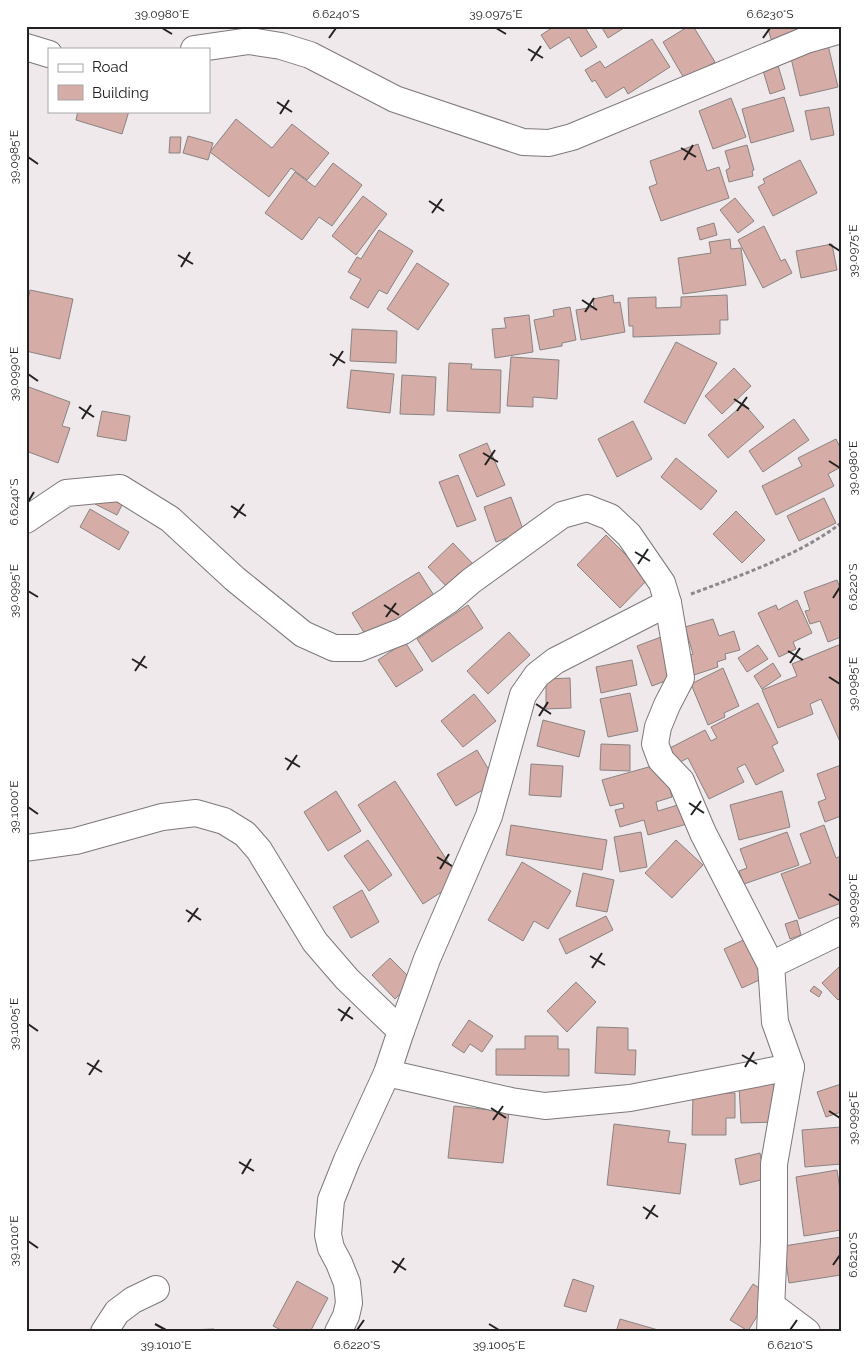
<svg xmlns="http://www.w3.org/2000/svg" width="867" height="1358" font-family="Raleway,sans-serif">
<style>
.building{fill:#d6aca6;stroke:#898382}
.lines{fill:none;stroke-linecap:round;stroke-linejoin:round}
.minor-casing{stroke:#7e787a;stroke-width:28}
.path{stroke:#8d888a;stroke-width:3;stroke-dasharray:4 2.5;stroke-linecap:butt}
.minor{stroke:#fff;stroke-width:26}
.ticks{fill:none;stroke:#242122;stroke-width:2}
.neatline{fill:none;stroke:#242122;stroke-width:2}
.ticks-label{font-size:12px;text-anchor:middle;fill:#242122}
</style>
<rect width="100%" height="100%" fill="#f0e9ec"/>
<g class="building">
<polygon points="555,26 584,26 597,47 581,57 569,37 550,49 541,35"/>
<polygon points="601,26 627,26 608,38"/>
<polygon points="689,26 693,26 715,62 685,80 663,42"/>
<polygon points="767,26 818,26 773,45"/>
<polygon points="652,39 670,67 628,94 624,87 606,98 595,80 592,82 585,70 600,61 605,68"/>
<polygon points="828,45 838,87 800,96 790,54"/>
<polygon points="777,62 785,89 770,94 762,67"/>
<polygon points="784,97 794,131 751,143 742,109"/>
<polygon points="731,98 746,137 713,149 699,111"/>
<polygon points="829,107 834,135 811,140 805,111"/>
<polygon points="78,111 129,111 122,134 76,120"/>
<polygon points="236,119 272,148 292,124 329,153 307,180 291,168 269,197 210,152"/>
<polygon points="188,136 213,143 208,160 183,153"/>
<polygon points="170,137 181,137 180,153 169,153"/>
<polygon points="698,144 707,171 719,167 729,198 661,221 649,187 657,184 650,161"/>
<polygon points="747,145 754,170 752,171 753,176 729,182 726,170 730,168 725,151"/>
<polygon points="800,160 817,193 773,216 758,187 765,183 763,179"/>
<polygon points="333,163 362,185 332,226 319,217 302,240 265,213 295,172 315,187"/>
<polygon points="363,196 387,214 356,255 332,236"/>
<polygon points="735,198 754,221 738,233 720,210"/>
<polygon points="714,223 717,235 700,240 697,228"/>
<polygon points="764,226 781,261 785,259 792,273 763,288 738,240"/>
<polygon points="379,230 413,251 387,294 379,290 368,308 350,298 361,279 348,272 357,257 361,259"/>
<polygon points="730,239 731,249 741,248 746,285 683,294 678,258 711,253 709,242"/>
<polygon points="832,244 837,270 801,278 796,251"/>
<polygon points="417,263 449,284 418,330 387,309"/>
<polygon points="30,290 73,299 60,359 26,351 26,309"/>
<polygon points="613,295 614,303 620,302 625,332 581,340 576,310 594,307 593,299"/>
<polygon points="727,295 728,320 720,320 720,334 633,337 633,326 629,326 628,298 656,297 656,308 681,307 681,297"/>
<polygon points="570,307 576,340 562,343 562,346 540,350 534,320 554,316 553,310"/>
<polygon points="529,315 533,352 495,358 492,329 506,328 504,318"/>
<polygon points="352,329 397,331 396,363 350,361"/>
<polygon points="676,342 717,363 685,424 644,402"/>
<polygon points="511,357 559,360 557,399 533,397 533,407 507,406"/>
<polygon points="449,363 472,364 471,369 501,370 500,413 447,411"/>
<polygon points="734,368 751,386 722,414 705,396"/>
<polygon points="351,370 394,374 390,413 347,408"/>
<polygon points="402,375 436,377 434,415 400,414"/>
<polygon points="26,386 70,402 62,426 70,428 58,463 26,451"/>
<polygon points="744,404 764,427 728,458 708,435"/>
<polygon points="102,411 130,416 126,441 97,436"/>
<polygon points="794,419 809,440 763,472 749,451"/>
<polygon points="633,421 652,459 617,477 598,439"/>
<polygon points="836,439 841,449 841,467 828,474 834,486 776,515 762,486 802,466 798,458"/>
<polygon points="487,443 505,485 477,497 459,455"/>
<polygon points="676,458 717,491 701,510 661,477"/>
<polygon points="458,475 476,520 457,527 439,482"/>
<polygon points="100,492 123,503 117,515 95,504"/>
<polygon points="511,497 524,532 496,542 484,507"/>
<polygon points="824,498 836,523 799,541 787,516"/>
<polygon points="90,509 129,532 119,550 80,527"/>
<polygon points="736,511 765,540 742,563 713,534"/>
<polygon points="606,535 649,578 620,608 577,565"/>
<polygon points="453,543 473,564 448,588 428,567"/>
<polygon points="419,572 435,597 368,639 352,613"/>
<polygon points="837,580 841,591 841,637 828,642 820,621 810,624 805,611 810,610 804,592"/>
<polygon points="797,600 812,633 793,642 796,649 779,657 758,613 776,605 778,610"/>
<polygon points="468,605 483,628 432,662 417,639"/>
<polygon points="713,619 719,636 734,631 740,650 725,654 726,659 717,662 718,667 694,675 688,656 693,654 685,627"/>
<polygon points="509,632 530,655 488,694 467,671"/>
<polygon points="661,637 676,677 652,686 637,646"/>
<polygon points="405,642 423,670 396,687 378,660"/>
<polygon points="841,644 841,744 821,699 810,704 813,714 778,728 762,690 797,676 792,664"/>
<polygon points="758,645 768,659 747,672 738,658"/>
<polygon points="632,660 637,685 601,693 596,667"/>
<polygon points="773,663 781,676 762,689 754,676"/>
<polygon points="723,668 739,706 724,713 725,717 708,725 691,684"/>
<polygon points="570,678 571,708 546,709 546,679"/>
<polygon points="630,693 638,731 608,737 600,699"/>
<polygon points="474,694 496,721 463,747 441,721"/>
<polygon points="758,703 778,743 772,746 784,771 756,785 745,764 737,768 744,782 709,799 688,758 674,765 666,750 705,730 711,741 717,738 711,727"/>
<polygon points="543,720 585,731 579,757 537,746"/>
<polygon points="601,744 630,745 630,771 600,770"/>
<polygon points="477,750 496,782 456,806 437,774"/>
<polygon points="663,763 672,797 656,802 658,811 681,804 687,824 648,835 644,820 620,827 615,810 624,808 623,803 610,806 602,780"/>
<polygon points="531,764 563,766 561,797 529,795"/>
<polygon points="841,765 841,816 825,822 818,802 826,799 817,774"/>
<polygon points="395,781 460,880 423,904 358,805"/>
<polygon points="336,791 361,831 328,851 304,812"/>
<polygon points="782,791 790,827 739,840 730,805"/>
<polygon points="511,825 607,840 602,870 506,855"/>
<polygon points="824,825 836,858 841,856 841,903 799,919 781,874 811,863 800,834"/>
<polygon points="641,832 647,867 620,872 614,837"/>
<polygon points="787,832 799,865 744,884 739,871 747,868 740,849"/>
<polygon points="368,840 392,875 369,891 344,856"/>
<polygon points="676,840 703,865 672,898 645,873"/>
<polygon points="522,862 571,891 548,929 534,921 523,941 488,920"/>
<polygon points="583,873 614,880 607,912 576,906"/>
<polygon points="362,890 379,922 351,938 333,907"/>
<polygon points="606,916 613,930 566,954 559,939"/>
<polygon points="797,920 801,935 790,939 785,924"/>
<polygon points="750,937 768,976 742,988 724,949"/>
<polygon points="390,958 413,981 395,999 372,975"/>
<polygon points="839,967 841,969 841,997 838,1000 822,983"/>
<polygon points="576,982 596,1002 567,1032 547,1011"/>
<polygon points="814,986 822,992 819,997 810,991"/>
<polygon points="469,1020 493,1036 482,1052 470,1044 464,1053 452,1045"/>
<polygon points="597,1027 628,1028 628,1050 636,1050 635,1075 595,1073"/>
<polygon points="525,1036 558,1036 558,1049 569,1049 569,1076 496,1075 496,1049 525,1049"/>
<polygon points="774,1083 776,1122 741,1123 739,1085"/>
<polygon points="841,1084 841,1112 826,1117 817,1092"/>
<polygon points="693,1093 735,1093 735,1118 726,1118 726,1135 692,1135"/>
<polygon points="454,1106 509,1112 503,1163 448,1158"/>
<polygon points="614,1124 670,1131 668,1142 686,1144 680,1194 607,1185"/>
<polygon points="841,1127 841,1164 805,1167 802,1130"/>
<polygon points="760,1153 765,1179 740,1185 735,1159"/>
<polygon points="837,1170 841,1196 841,1230 804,1236 796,1177"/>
<polygon points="841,1237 841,1275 789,1283 784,1246"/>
<polygon points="573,1279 594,1286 586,1312 564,1306"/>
<polygon points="297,1281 328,1298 310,1332 285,1332 273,1326"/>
<polygon points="753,1284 770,1295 748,1331 730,1320"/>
<polygon points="620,1319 665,1332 616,1332"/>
<polygon points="214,1329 214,1332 161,1332 161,1331"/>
</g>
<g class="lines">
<g class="minor-casing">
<g id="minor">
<polyline points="26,47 49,54"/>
<polyline points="194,49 249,41 281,46 310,55 395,99 523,142 549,143 572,137 806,40 841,30"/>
<polyline points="26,520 66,493 120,488 170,519 235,579 303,634 334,648 360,648 403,631 449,600 471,581 562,515 587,508 610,517 629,535 662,583 668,603 681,678 667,705 658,727 655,744 661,760 681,781 703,833 771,965 775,1022 791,1067 774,1164 774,1241 770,1332"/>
<polyline points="26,848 76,841 162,817 196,813 224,821 245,834 259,850 315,942 347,979 401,1031"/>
<polyline points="771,965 841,931"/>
<polyline points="387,1073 511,1101 545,1106 630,1098 791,1067"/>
<polyline points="771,1305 807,1332"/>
<polyline points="104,1332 117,1312 133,1300 156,1289"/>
<polyline points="338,1332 346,1316 349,1303 347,1283 339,1263 331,1248 328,1235 331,1200 347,1160 387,1073 401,1031 427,959 489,816 523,695 537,675 555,661 668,603"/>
</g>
</g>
<path class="path" d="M691,594C739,576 800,555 841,523"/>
<use href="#minor" class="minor"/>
</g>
<path class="ticks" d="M162,28L172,34M496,28L506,34M329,38L336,28M763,38L770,28M528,49L543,58M531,61L541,46M277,102L292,112M280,114L289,100M681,148L696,157M28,157L38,164M684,160L693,145M429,201L444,211M432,213L442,199M829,244L840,251M178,255L193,264M181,267L190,252M582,300L597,310M585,312L594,298M330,354L345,363M333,366L343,351M28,374L38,381M734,399L749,409M79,407L94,417M737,411L747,397M82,419L91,405M483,453L498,462M829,461L840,468M485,465L495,450M28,502L34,492M231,506L246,516M234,518L244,504M635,552L650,561M638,564L648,549M28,591L38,597M833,598L840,587M384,605L399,615M386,617L396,603M788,651L803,660M132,659L147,668M790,663L800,648M135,671L145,656M829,677L840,684M536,704L551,714M539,716L548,702M285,758L300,767M287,770L297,755M689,803L704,813M28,807L38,814M691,815L701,801M437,857L452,866M440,869L449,854M829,894L840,901M186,910L201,920M188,922L198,908M590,956L605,965M592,968L602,953M338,1009L353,1019M341,1021L350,1007M28,1024L38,1031M742,1055L757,1064M87,1063L102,1072M745,1067L754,1052M89,1075L99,1060M491,1108L506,1118M829,1111L840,1118M493,1120L503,1106M239,1162L254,1171M242,1174L251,1159M643,1207L658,1217M646,1219L655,1205M28,1241L38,1248M392,1261L406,1270M833,1265L840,1255M394,1273L404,1258M155,1324L166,1330M489,1324L499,1330M357,1330L364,1320M790,1330L797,1320"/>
<rect width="867" height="1358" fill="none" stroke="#ffffff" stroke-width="55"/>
<rect x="48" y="48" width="162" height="65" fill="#ffffff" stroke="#a7a6a7"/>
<rect x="58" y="64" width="25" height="8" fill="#ffffff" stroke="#a7a6a7"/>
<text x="92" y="72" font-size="15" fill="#242122">Road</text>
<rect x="58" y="85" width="25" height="15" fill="#d6aca6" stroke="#a7a6a7"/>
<text x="92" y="98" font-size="15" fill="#242122">Building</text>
<rect x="28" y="28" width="812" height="1302" class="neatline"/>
<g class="ticks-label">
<text x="162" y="18">39.0980°E</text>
<text x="336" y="18">6.6240°S</text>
<text x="496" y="18">39.0975°E</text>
<text x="770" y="18">6.6230°S</text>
<text transform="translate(14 157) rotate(-90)" y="4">39.0985°E</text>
<text transform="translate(853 251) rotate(-90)" y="4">39.0975°E</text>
<text transform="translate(14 374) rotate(-90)" y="4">39.0990°E</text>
<text transform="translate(853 468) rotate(-90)" y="4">39.0980°E</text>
<text transform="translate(14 502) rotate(-90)" y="4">6.6240°S</text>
<text transform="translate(853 587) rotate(-90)" y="4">6.6220°S</text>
<text transform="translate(14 591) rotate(-90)" y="4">39.0995°E</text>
<text transform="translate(853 684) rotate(-90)" y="4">39.0985°E</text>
<text transform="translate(14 807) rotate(-90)" y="4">39.1000°E</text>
<text transform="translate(853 901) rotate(-90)" y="4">39.0990°E</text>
<text transform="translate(14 1024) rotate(-90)" y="4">39.1005°E</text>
<text transform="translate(853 1118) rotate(-90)" y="4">39.0995°E</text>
<text transform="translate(14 1241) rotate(-90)" y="4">39.1010°E</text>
<text transform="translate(853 1255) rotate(-90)" y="4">6.6210°S</text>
<text x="166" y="1349">39.1010°E</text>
<text x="357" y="1349">6.6220°S</text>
<text x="499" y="1349">39.1005°E</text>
<text x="790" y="1349">6.6210°S</text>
</g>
</svg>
